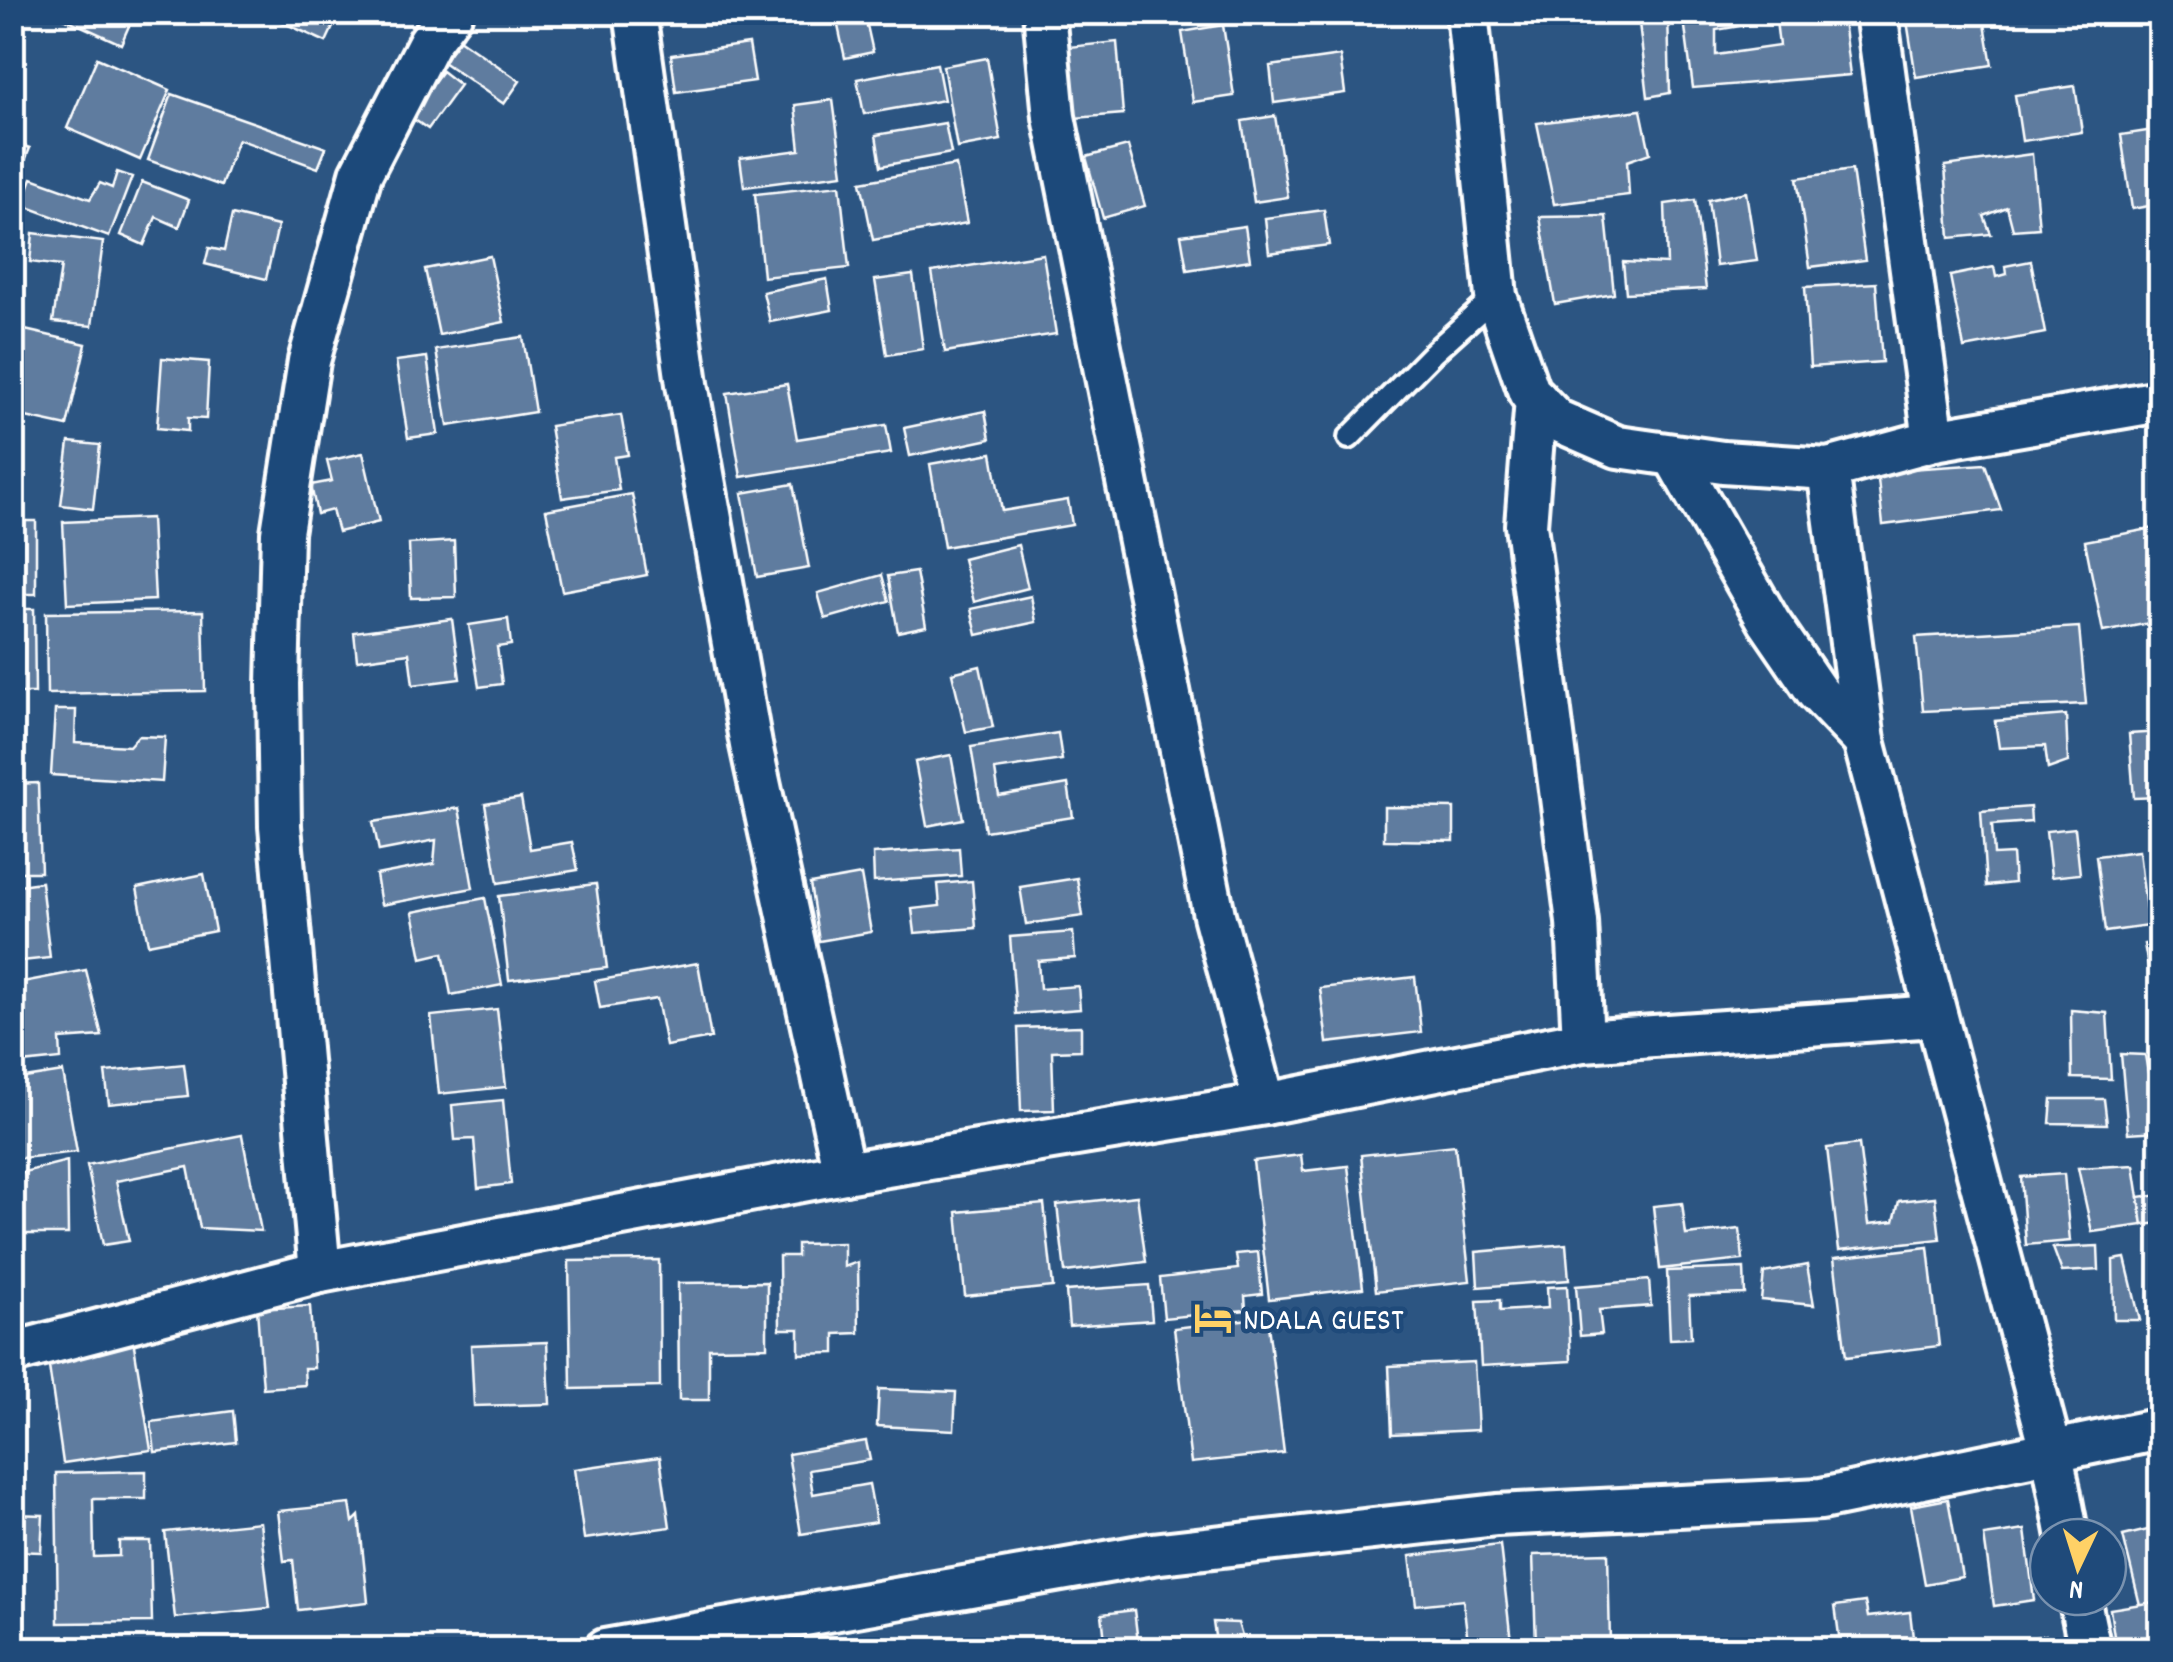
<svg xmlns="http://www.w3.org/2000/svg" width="2173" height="1662" font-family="Dekko,sans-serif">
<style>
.building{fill:#5e7c9f;stroke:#fff;stroke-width:2.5}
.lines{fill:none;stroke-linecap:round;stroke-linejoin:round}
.service-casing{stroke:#fff;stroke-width:28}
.minor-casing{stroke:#fff;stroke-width:48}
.service{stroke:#1f4a7a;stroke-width:20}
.minor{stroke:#1f4a7a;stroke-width:40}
.labels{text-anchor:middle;stroke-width:9;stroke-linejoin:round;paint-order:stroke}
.poi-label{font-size:32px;fill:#fff;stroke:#1f4a7a;text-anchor:start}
</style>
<rect width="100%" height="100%" fill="#2c5582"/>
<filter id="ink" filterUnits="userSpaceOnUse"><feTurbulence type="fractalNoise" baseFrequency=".01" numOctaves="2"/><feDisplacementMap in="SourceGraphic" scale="20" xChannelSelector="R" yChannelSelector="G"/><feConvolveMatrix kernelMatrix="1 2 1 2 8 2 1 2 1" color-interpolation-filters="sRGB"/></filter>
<g filter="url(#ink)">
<g class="building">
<polygon points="59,12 135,12 121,44 57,15"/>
<polygon points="260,12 340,12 326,42"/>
<polygon points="835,12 864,12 873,52 845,58"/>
<polygon points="1668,12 1670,93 1648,97 1638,15"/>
<polygon points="1683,12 1753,12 1753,24 1716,30 1716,55 1779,46 1775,12 1842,12 1850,75 1693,88"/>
<polygon points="1956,13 1958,22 1984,18 1992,65 1916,77 1907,21"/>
<polygon points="1223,25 1234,96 1193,102 1182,32"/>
<polygon points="459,39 520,81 504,104 443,62"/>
<polygon points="1117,42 1123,114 1075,118 1068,47"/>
<polygon points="749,44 755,81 676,92 671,55"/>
<polygon points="1340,56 1345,93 1274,103 1270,66"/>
<polygon points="97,58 170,90 140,160 67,128"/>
<polygon points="987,58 1001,140 957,148 943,66"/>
<polygon points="937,64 944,100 864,114 857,79"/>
<polygon points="442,71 460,85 428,129 409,116"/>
<polygon points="2075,86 2082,132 2022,141 2015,95"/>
<polygon points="172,94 326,148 318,168 238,139 221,186 148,160"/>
<polygon points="833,100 843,174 744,187 740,158 800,150 795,105"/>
<polygon points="1641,110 1650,153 1627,161 1629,195 1554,204 1537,123"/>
<polygon points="1275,116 1288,197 1254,202 1242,121"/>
<polygon points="945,123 951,153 881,166 876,135"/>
<polygon points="2160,129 2160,164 2155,165 2160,204 2132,209 2121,135"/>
<polygon points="12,142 30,148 12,193"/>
<polygon points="1128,146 1145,206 1103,218 1086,157"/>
<polygon points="2032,154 2039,228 2013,230 2007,207 1984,216 1991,234 1950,238 1945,166"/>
<polygon points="956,165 967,223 873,240 861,182"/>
<polygon points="1852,170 1865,260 1810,267 1797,178"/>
<polygon points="117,172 132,177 109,237 22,205 32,178 90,199 100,183 112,188"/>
<polygon points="142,182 189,200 179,227 156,217 144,245 121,235"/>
<polygon points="840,185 849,268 763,277 755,194"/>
<polygon points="1746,192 1757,261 1716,266 1708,200"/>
<polygon points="1695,200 1706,289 1626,293 1623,262 1667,264 1665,204"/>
<polygon points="1324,210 1329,245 1269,253 1265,218"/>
<polygon points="232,215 278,226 266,279 205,264 209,248 224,251"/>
<polygon points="1606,216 1614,294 1555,304 1540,217"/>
<polygon points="1245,226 1250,260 1187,270 1181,235"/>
<polygon points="33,233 103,242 92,326 53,322 61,266 30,262"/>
<polygon points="1043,254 1056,334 945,352 932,272"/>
<polygon points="490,256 504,322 439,335 425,269"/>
<polygon points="2031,261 2045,333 1964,348 1950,276 1994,267 1996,277 2006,274 2005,266"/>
<polygon points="913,275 923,349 887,355 875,280"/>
<polygon points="827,279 832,310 770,322 763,292"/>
<polygon points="1876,283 1882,362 1810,367 1805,287"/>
<polygon points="12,327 86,344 67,426 12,414"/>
<polygon points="523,337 535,412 448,426 436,350"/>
<polygon points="427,357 438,434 408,438 396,361"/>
<polygon points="162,358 209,362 206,419 188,418 188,431 157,428"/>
<polygon points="787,384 797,439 886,425 891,453 741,477 727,393"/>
<polygon points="985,411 990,439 910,456 904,428"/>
<polygon points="621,415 628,455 614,457 619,490 562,498 550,426"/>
<polygon points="69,442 100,445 93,509 61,505"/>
<polygon points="363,453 379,522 338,532 332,510 317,514 311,485 332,481 327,461"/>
<polygon points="992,453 1002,511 1068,500 1072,525 944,547 930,464"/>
<polygon points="1985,464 2001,510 1883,525 1877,471"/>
<polygon points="793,484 809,568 757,577 742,493"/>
<polygon points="632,494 647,575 562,591 546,510"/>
<polygon points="151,518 155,600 67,604 63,522"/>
<rect x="12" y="521" width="24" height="73"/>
<polygon points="2160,527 2160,621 2103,632 2085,541"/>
<polygon points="454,541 456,597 411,598 409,544"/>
<polygon points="1018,545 1028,588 974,602 963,559"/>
<polygon points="916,572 926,626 898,632 888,576"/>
<polygon points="882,575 889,601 825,619 818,593"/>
<polygon points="1031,596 1036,622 977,635 971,609"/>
<polygon points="12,609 34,609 35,693 12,693"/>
<polygon points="203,611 205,691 47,694 46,613"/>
<polygon points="452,619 460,679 413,685 409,653 357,660 354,632"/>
<polygon points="508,619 511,645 497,647 502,684 479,687 469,625"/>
<polygon points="2079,627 2086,704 1923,711 1916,637"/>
<polygon points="980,666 993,727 966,732 952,673"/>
<polygon points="55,710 76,710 75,743 129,746 138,736 165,737 162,782 51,775"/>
<polygon points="2066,715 2068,762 2048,769 2045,746 1999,748 1995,721"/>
<polygon points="2160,732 2160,797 2134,798 2129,734"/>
<polygon points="1058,733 1062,760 995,770 999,796 1068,784 1073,817 985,831 971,747"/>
<polygon points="951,755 963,819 927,826 915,762"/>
<polygon points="38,783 41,872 12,872 12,784"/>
<polygon points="521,798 530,849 572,842 578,870 498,883 485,804"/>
<polygon points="1384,807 1454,808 1454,841 1384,840"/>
<polygon points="2030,807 2031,822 1992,825 1994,855 2012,854 2014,883 1986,886 1981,811"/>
<polygon points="459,808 473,888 381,905 376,875 434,864 436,840 379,851 373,822"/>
<polygon points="2075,828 2080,874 2051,877 2046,831"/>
<polygon points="959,848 961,876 874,882 873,854"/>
<polygon points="2139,851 2148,926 2105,932 2096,856"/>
<polygon points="204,874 215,931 148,944 137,888"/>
<polygon points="861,875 871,932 819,941 810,884"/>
<polygon points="1077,878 1083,916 1026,924 1020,887"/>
<polygon points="972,881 976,928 915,933 912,909 940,906 938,884"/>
<polygon points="41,882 50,958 12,962 12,886"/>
<polygon points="596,884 607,968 509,980 499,896"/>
<polygon points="485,898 502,985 451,995 443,953 422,958 413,912"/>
<polygon points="1073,932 1075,958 1038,961 1040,989 1078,986 1080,1009 1016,1014 1010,937"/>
<polygon points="2160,942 2160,982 2151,983 2144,944"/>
<polygon points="698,963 711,1038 666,1046 657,999 600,1008 595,981"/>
<polygon points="86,970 102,1036 60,1039 61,1059 12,1064 12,984"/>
<polygon points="1415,977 1421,1032 1327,1043 1320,988"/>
<polygon points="497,1009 506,1087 439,1094 431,1016"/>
<polygon points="2071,1010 2107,1013 2111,1079 2072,1078"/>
<polygon points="1081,1026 1081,1050 1052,1051 1054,1110 1021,1111 1018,1028"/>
<polygon points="2121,1054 2145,1055 2153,1102 2160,1102 2160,1131 2128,1133"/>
<polygon points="184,1064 188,1096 109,1104 105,1072"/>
<polygon points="63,1072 77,1152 12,1159 12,1080"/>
<polygon points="2052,1099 2104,1099 2107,1124 2050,1123"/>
<polygon points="503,1100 511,1184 478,1188 474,1139 455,1140 452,1105"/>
<polygon points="242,1135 261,1231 200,1228 188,1167 116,1181 129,1241 103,1245 87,1165"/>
<polygon points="1859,1144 1869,1224 1894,1221 1899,1201 1935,1197 1940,1239 1839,1250 1827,1148"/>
<polygon points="1455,1145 1470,1281 1376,1291 1361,1155"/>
<polygon points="1301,1155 1303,1171 1348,1166 1363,1288 1269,1299 1253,1161"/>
<polygon points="67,1161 68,1234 12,1234 12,1175"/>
<polygon points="2134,1165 2143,1225 2092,1232 2078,1168"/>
<polygon points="2064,1174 2070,1241 2026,1245 2021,1177"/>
<polygon points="2160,1195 2160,1223 2143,1225 2139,1198"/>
<polygon points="1137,1196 1146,1262 1065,1272 1057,1205"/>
<polygon points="1682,1203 1686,1235 1740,1229 1743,1260 1660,1269 1653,1206"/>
<polygon points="1044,1204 1053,1287 965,1296 957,1212"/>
<polygon points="844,1243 844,1267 858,1262 859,1333 835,1334 835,1353 799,1354 799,1329 780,1329 779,1256 797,1256 797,1244"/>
<polygon points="1566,1244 1569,1280 1478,1287 1476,1252"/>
<polygon points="2098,1246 2099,1270 2062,1272 2053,1248"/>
<polygon points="1928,1247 1939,1346 1846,1357 1834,1258"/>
<polygon points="1258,1252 1262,1294 1245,1296 1246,1310 1164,1318 1160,1278 1238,1269 1236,1254"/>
<polygon points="2125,1258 2140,1320 2114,1320 2113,1260"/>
<polygon points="659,1260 660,1387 571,1389 569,1261"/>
<polygon points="1807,1265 1814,1305 1761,1300 1764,1273"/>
<polygon points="1744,1268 1745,1294 1689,1296 1691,1338 1670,1339 1667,1271"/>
<polygon points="1649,1280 1651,1306 1599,1310 1602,1334 1580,1336 1576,1286"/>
<polygon points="767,1282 767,1347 709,1348 709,1400 679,1400 678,1283"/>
<polygon points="1149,1285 1152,1320 1069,1326 1066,1291"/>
<polygon points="1567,1286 1571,1361 1481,1366 1477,1301 1500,1300 1500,1311 1548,1308 1547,1287"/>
<polygon points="310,1306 314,1368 304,1368 305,1385 263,1388 257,1309"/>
<polygon points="1267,1317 1284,1453 1191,1463 1174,1328"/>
<polygon points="133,1339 151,1450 63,1463 47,1353"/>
<polygon points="547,1342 550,1404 474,1406 471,1345"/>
<polygon points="1474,1362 1478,1430 1392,1434 1389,1366"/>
<polygon points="879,1389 956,1392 954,1430 877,1426"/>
<polygon points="233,1411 236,1442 155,1452 151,1422"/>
<polygon points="866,1441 870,1460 809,1470 813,1494 869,1484 876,1522 801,1534 788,1454"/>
<polygon points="660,1457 670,1527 584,1539 574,1469"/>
<polygon points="12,1468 23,1469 23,1503 12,1503"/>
<polygon points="146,1471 146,1499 93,1499 94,1557 119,1556 119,1541 150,1541 152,1622 58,1623 56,1473"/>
<polygon points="1948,1499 1962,1577 1925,1584 1911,1506"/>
<polygon points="350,1504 353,1522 359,1516 368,1602 298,1610 293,1560 284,1561 278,1511"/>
<polygon points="12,1514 43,1515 41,1552 12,1551"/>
<polygon points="260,1522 270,1608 175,1618 165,1532"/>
<polygon points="2160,1527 2160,1604 2141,1609 2123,1536"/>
<polygon points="2025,1530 2034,1600 1994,1606 1984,1536"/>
<polygon points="1500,1545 1512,1650 1469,1650 1463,1600 1416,1605 1410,1556"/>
<polygon points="1608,1553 1610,1643 1536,1645 1533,1555"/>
<polygon points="2160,1601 2160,1650 2116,1650 2110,1609"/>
<polygon points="1865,1602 1868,1617 1910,1612 1914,1646 1841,1650 1835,1606"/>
<polygon points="1134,1610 1139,1650 1106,1650 1102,1614"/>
<polygon points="1213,1622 1238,1623 1246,1650 1217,1650"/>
<polygon points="2045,1635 2048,1650 1973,1650"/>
</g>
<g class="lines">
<g class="service-casing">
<polyline id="service" points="1349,438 1434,352 1496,296"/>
</g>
<g class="minor-casing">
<g id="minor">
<polyline points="635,12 687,384 751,745 844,1173"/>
<polyline points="1044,12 1054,117 1214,915 1265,1104"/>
<polyline points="1467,12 1496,296 1529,392 1556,420 1618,447 1723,462 1828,469 1934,440 2160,401"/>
<polyline points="1876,12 1934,440"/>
<polyline points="1536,399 1526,525 1577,922 1583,1041"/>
<polyline points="1674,456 1769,622 1817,692 1864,741"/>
<polyline points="1828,469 1864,741 2052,1453 2068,1537"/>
<polyline points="320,1272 280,826 278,684 282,533 309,361 361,174 429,42 452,12"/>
<polyline points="12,1353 320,1272 844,1173 1265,1104 1583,1041 1935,1016"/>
<polyline points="2079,1597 2090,1650"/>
<polyline points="605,1650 1152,1554 1497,1515 1821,1499 2160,1429"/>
</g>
</g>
<use href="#service" class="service"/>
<use href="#minor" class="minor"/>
</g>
</g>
<defs>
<g id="hotel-bare" transform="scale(3)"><path d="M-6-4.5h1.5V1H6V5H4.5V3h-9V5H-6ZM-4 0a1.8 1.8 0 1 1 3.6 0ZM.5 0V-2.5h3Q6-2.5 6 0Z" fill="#ffd166" stroke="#1f4a7a" stroke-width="2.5" paint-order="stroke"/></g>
</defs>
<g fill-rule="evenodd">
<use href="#hotel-bare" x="1213" y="1318"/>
</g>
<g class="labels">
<g class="poi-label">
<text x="1243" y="1329">NDALA GUEST</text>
</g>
</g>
<rect width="2173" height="1662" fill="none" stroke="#1f4a7a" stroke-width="50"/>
<rect x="25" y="25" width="2123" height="1612" fill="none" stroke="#fff" stroke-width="4" filter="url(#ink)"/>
<g transform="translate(2078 1567) rotate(184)"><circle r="48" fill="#1f4a7a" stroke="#7992af" stroke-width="2.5"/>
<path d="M0-8L18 38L0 25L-18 38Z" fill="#ffd166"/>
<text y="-15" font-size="28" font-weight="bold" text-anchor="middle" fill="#ffffff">N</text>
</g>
</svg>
